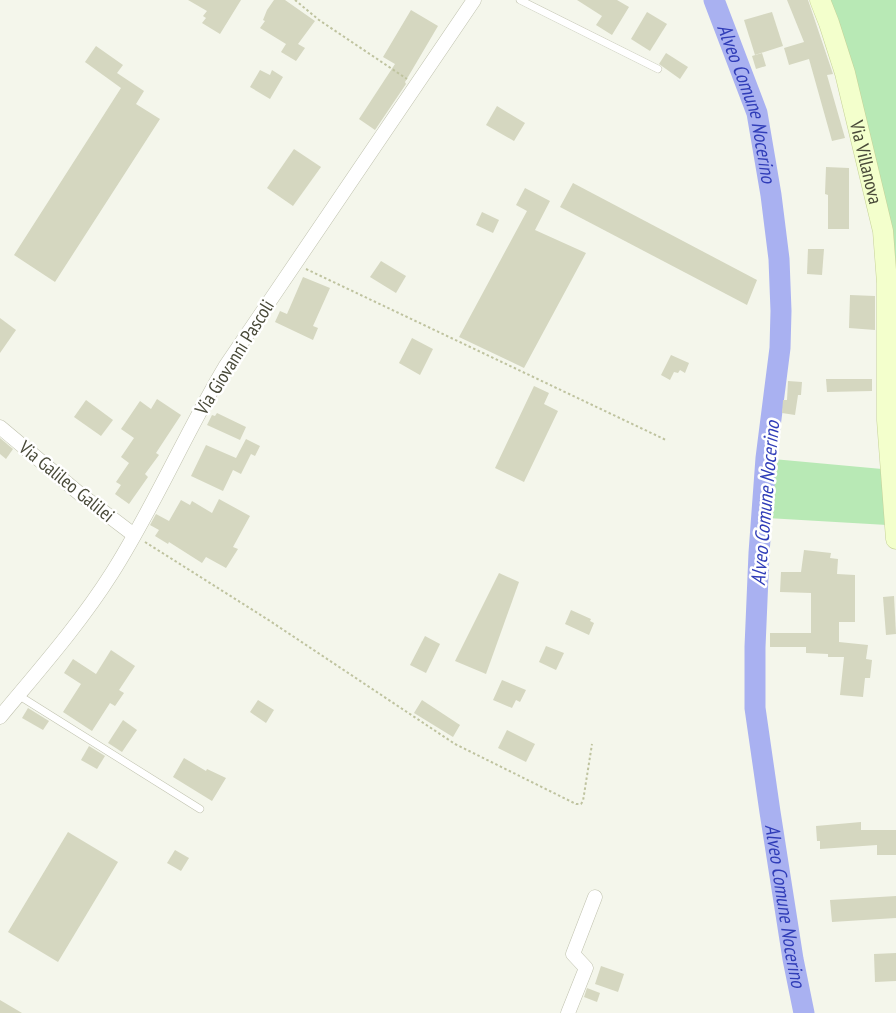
<svg xmlns="http://www.w3.org/2000/svg" width="896" height="1013" font-family="'PT Sans Narrow',sans-serif">
<style>
.green{fill:#b8e9b5}
.lines{fill:none;stroke-linecap:round;stroke-linejoin:round}
.river{stroke:#a9b1f1;stroke-width:21}
.building{fill:#d5d7c0}
.lane-casing{stroke:#bfc1ad;stroke-width:8}
.street-casing{stroke:#bfc1ad;stroke-width:15}
.secondary-casing{stroke:#c6d299;stroke-width:21}
.path{stroke:#bfc39f;stroke-width:2;stroke-dasharray:2.5 2.5;stroke-linecap:butt}
.lane{stroke:#fff;stroke-width:7}
.street{stroke:#fff;stroke-width:14}
.secondary{stroke:#f3ffcc;stroke-width:20}
.labels{text-anchor:middle;stroke-width:5;stroke-linejoin:round;paint-order:stroke}
.street-label{font-size:19px;fill:#494a39;stroke:#fff}
.water-label{font-size:20px;font-style:italic;fill:#303db8;stroke:#fff}
</style>
<rect width="100%" height="100%" fill="#f4f6eb"/>
<g class="green">
<polygon points="826,0 896,0 896,438 894,283"/>
<polygon points="773,459 882,469 887,525 767,518"/>
</g>
<g class="lines">
<path class="river" id="s1" d="M714,0L757,113L771,195L779,259L781,311L780,348L766,458L759,553L755,647V708L770,812L793,959L804,1013"/>
</g>
<g class="building">
<polygon points="188,0 241,0 220,34 202,23 206,18 203,16 207,11"/>
<polygon points="274,0 285,0 315,21 298,44 305,48 296,61 281,52 286,44 260,28 265,21 263,20 267,10"/>
<polygon points="577,0 617,0 629,7 612,35 596,25 602,16"/>
<polygon points="787,0 808,0 833,74 827,75 845,138 832,141 809,59 789,65 784,48 804,42"/>
<polygon points="411,10 438,26 405,82 406,84 375,130 359,119 395,64 383,57"/>
<polygon points="647,12 667,24 650,51 631,39"/>
<polygon points="772,12 783,46 755,55 744,20"/>
<polygon points="96,46 123,65 117,73 144,91 136,104 160,119 55,282 14,255 121,88 85,62"/>
<polygon points="666,53 688,67 680,79 659,64"/>
<polygon points="762,53 766,66 756,69 752,56"/>
<polygon points="260,70 270,75 272,70 283,77 270,99 250,87"/>
<polygon points="497,106 525,123 514,141 486,125"/>
<polygon points="294,149 321,167 293,206 267,188"/>
<polygon points="826,167 849,168 849,229 828,229 828,195 825,194"/>
<polygon points="573,183 757,280 747,305 560,207"/>
<polygon points="525,188 550,201 535,230 586,253 524,368 459,337 527,211 516,205"/>
<polygon points="482,212 499,220 493,233 476,225"/>
<polygon points="808,249 824,249 822,275 807,274"/>
<polygon points="381,261 406,276 396,293 370,277"/>
<polygon points="303,277 330,288 313,326 318,328 313,340 275,322 280,311 287,314"/>
<polygon points="850,295 875,296 875,330 849,328"/>
<polygon points="0,318 16,330 0,353"/>
<polygon points="412,338 433,349 420,375 399,363"/>
<polygon points="671,355 689,363 685,373 680,370 678,373 674,372 670,380 661,375"/>
<polygon points="826,379 872,379 872,391 827,392"/>
<polygon points="788,381 802,382 801,395 798,395 795,415 782,413 783,400 787,400"/>
<polygon points="534,386 549,393 544,404 558,411 524,482 495,468"/>
<polygon points="157,399 181,415 156,453 159,455 145,474 148,477 129,504 115,494 121,485 116,482 129,463 121,457 134,438 121,429 140,401 151,409"/>
<polygon points="86,400 113,420 101,436 74,417"/>
<polygon points="217,413 246,427 240,440 207,425 212,415 215,416"/>
<polygon points="0,438 13,449 6,459 0,454"/>
<polygon points="246,439 260,446 255,456 251,454 241,474 233,470 223,491 191,476 206,445 236,458"/>
<polygon points="219,499 250,516 233,547 238,549 226,568 206,557 202,563 169,542 168,544 155,536 159,530 150,525 156,514 169,521 181,500 190,505 192,501 212,513"/>
<polygon points="804,550 831,553 830,558 838,559 837,574 855,575 855,622 839,622 839,642 868,645 866,659 872,660 870,678 865,678 863,697 840,695 844,657 828,657 828,654 806,653 806,647 770,647 770,633 811,633 811,593 780,592 781,572 801,572"/>
<polygon points="499,573 519,582 486,674 455,661"/>
<polygon points="894,596 896,634 886,635 883,597"/>
<polygon points="571,610 591,619 590,621 594,623 589,635 565,624"/>
<polygon points="425,636 440,644 426,673 410,665"/>
<polygon points="546,646 564,653 556,670 539,662"/>
<polygon points="111,650 135,666 119,690 124,693 115,706 110,703 92,731 63,712 81,684 64,673 73,659 96,674"/>
<polygon points="502,680 526,690 520,702 516,700 512,708 493,700"/>
<polygon points="258,700 274,710 266,723 250,712"/>
<polygon points="422,700 460,725 453,737 414,713"/>
<polygon points="28,708 49,721 43,730 22,718"/>
<polygon points="123,720 137,730 122,752 108,743"/>
<polygon points="507,730 535,744 526,762 498,748"/>
<polygon points="89,746 105,756 97,769 81,760"/>
<polygon points="184,758 206,771 207,769 226,778 212,801 173,777"/>
<polygon points="861,822 861,830 896,830 896,855 877,855 877,845 820,849 820,841 817,841 816,826"/>
<polygon points="68,832 118,862 58,962 8,932"/>
<polygon points="175,850 189,858 181,871 167,863"/>
<polygon points="896,896 896,918 832,922 830,900"/>
<polygon points="896,953 896,981 875,982 874,954"/>
<polygon points="601,966 624,974 618,992 595,984"/>
<polygon points="587,988 600,993 597,1002 584,997"/>
<polygon points="0,1000 22,1013 0,1013"/>
</g>
<g class="lines">
<g class="lane-casing">
<g id="lane">
<polyline points="520,0 658,69"/>
<polyline points="18,695 200,809"/>
</g>
</g>
<g class="street-casing">
<g id="street">
<polyline points="0,427 80,494 134,535"/>
<path d="M0,717C39,670 79,625 112,573C154,507 185,434 225,367L474,0"/>
<polyline points="568,1013 586,968 573,954 595,897"/>
</g>
</g>
<g class="secondary-casing">
<g id="secondary">
<path id="s2" d="M820,0L829,23L845,73L883,231L887,283V420L896,539"/>
</g>
</g>
<g class="path">
<polyline points="295,0 319,20 407,79"/>
<polyline points="306,269 666,440"/>
<polyline points="145,542 267,619 455,744 576,804 581,804 583,801 592,744"/>
</g>
<use href="#lane" class="lane"/>
<use href="#street" class="street"/>
<use href="#secondary" class="secondary"/>
</g>
<g class="labels">
<g class="street-label">
<text dy="7" stroke="none"><textPath href="#s2" startOffset="169">Via Villanova</textPath></text>
<text transform="translate(234 357) rotate(-58)" y="7">Via Giovanni Pascoli</text>
<text transform="translate(67 481) rotate(39)" y="7">Via Galileo Galilei</text>
</g>
<g class="water-label">
<text dy="7" stroke="none"><textPath href="#s1" startOffset="109">Alveo Comune Nocerino</textPath></text>
<text transform="translate(765 503) rotate(-85)" y="7">Alveo Comune Nocerino</text>
<text dy="7" stroke="none"><textPath href="#s1" startOffset="919">Alveo Comune Nocerino</textPath></text>
</g>
</g>
</svg>
